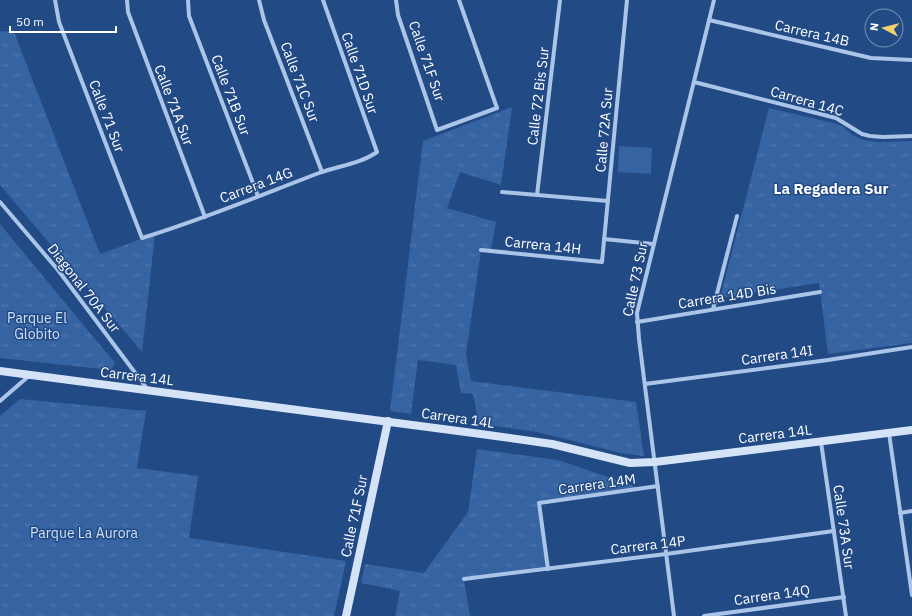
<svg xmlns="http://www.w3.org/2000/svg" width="912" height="616" font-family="'IBM Plex Sans',sans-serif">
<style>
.green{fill:#3663a1}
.park{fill:url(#park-tufts)}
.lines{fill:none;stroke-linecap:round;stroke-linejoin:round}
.street{stroke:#abc5e9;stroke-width:4}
.secondary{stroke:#d5e3f7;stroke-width:8}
.labels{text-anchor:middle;stroke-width:3;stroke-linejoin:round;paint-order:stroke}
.street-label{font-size:14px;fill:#fff;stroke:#224a84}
.park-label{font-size:14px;fill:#cfe0f7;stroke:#224a84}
.neighbourhood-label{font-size:15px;font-weight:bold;fill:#fff;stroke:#224a84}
</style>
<defs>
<pattern id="park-tufts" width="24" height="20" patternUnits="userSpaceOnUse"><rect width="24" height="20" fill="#3663a1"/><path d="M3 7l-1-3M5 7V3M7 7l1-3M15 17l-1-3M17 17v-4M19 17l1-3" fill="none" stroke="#547aaf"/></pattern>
</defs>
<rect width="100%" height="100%" fill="#224a84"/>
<polygon class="green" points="619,146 652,148 651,174 618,172"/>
<g class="park">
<polygon points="0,31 14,32 100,254 155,234 142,352 0,185"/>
<polygon points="512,107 501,185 460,172 447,208 496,222 491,251 481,251 466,354 471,381 636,402 644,456 621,453 537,432 479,424 473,394 461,393 456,365 418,360 411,414 390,411 423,141"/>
<polygon points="769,108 833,123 842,126 854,136 864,140 878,142 912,141 912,343 828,354 819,283 720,298"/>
<polygon points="0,224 115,363 111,370 0,358"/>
<polygon points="20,399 146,411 137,468 198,476 189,538 346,561 334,616 0,616 0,416"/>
<polygon points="477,449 558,460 640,488 539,503 548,569 464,579 470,616 395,616 400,591 361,583 365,564 424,573 468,512"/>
</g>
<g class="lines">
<g class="street">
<path d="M55,0L59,22L142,238C202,220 261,195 319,173C338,166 360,164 377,152L323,0"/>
<polyline points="127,0 128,12 205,217"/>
<polyline points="188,0 189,16 258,196"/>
<polyline points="259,0 264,20 322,172"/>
<polyline points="396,0 398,15 437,130 497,108 459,0"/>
<polyline points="709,20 871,58 912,60"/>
<polyline points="694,82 836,118 862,134 870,136 883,137 912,136"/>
<polyline points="502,192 608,201"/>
<polyline points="537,195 560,0"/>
<polyline points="0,202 58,270 148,390"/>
<polyline points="604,239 653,244"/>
<polyline points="481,250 602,262 627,0"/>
<polyline points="713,309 737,216"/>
<polyline points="637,322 820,292"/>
<polyline points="645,384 828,360 912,347"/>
<polyline points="0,401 30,375"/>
<polyline points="889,433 912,595"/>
<polyline points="821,442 846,616"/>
<polyline points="900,513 912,511"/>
<polyline points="548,569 539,503 658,486"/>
<polyline points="464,579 666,554 834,531"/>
<polyline points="674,616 639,339 637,313 714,0"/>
<polyline points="704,616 844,597"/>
</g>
<g class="secondary">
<polyline points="0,371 481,434 552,444 630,463 655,462 912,430"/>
<polyline points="346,616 388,421"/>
</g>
</g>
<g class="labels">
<g class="street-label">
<text transform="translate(812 33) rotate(13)" y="5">Carrera 14B</text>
<text transform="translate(427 61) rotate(71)" y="5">Calle 71F Sur</text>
<text transform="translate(360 73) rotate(71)" y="5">Calle 71D Sur</text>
<text transform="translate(300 82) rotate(69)" y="5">Calle 71C Sur</text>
<text transform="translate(231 95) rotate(69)" y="5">Calle 71B Sur</text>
<text transform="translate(538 96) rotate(-83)" y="5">Calle 72 Bis Sur</text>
<text transform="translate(807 101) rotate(16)" y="5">Carrera 14C</text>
<text transform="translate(174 105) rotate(69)" y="5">Calle 71A Sur</text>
<text transform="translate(107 116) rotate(69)" y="5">Calle 71 Sur</text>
<text transform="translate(604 130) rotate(-85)" y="5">Calle 72A Sur</text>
<text transform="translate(256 185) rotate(-21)" y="5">Carrera 14G</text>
<text transform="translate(543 245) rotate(6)" y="5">Carrera 14H</text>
<text transform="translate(635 279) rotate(-78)" y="5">Calle 73 Sur</text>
<text transform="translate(84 288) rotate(52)" y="5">Diagonal 70A Sur</text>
<text transform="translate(727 296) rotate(-9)" y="5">Carrera 14D Bis</text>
<text transform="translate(777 355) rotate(-8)" y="5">Carrera 14I</text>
<text transform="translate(137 376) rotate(7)" y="5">Carrera 14L</text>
<text transform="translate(458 418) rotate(8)" y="5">Carrera 14L</text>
<text transform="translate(775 434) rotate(-7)" y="5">Carrera 14L</text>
<text transform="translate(597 484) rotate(-8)" y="5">Carrera 14M</text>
<text transform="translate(354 516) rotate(-78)" y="5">Calle 71F Sur</text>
<text transform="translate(844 527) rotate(82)" y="5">Calle 73A Sur</text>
<text transform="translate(648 545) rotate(-7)" y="5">Carrera 14P</text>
<text transform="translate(772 595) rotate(-8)" y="5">Carrera 14Q</text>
</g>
<g class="park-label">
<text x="37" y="323">Parque El<tspan x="37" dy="16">Globito</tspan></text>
<text x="84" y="538">Parque La Aurora</text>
</g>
<g class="neighbourhood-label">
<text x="831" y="194">La Regadera Sur</text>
</g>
</g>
<g transform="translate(884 28) rotate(277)"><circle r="19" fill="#224a84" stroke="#7a92b5"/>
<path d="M0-3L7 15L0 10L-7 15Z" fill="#f4d16d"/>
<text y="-6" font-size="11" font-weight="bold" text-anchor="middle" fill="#ffffff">N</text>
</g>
<path d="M10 26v6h106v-6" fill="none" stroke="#ffffff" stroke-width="2"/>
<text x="16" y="26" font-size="12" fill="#ffffff" stroke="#224a84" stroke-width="3" paint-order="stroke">50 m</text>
</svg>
